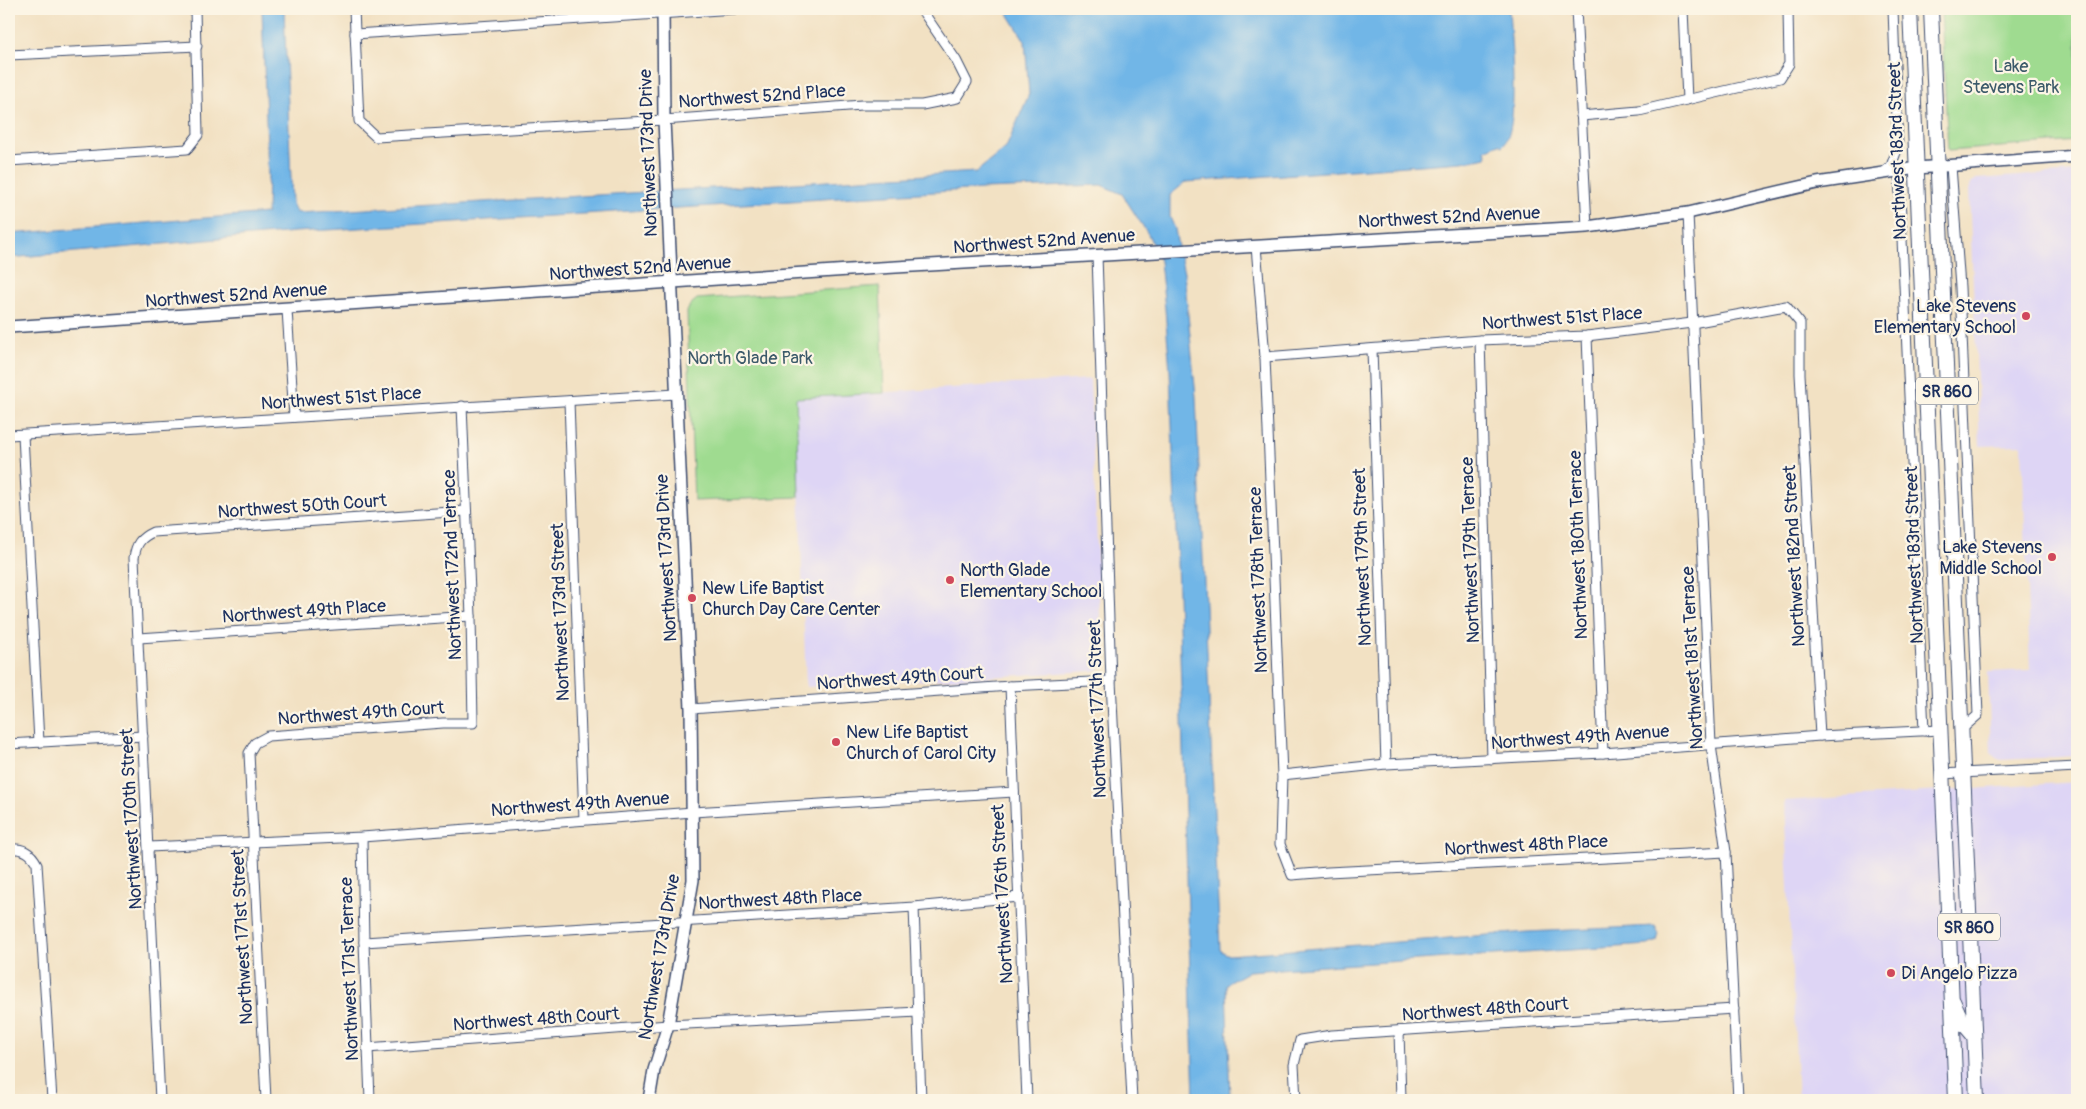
<svg xmlns="http://www.w3.org/2000/svg" width="2086" height="1109" font-family="Pangolin,sans-serif">
<style>
.built{fill:#ded5f5}
.green{fill:#9fdb90;stroke:#5d8577}
.water{fill:#71b6e7;stroke:#4672a2}
.lines{fill:none;stroke-linecap:round;stroke-linejoin:round}
.minor-casing{stroke:#3b4a6d;stroke-width:11}
.tertiary-casing{stroke:#3b4a6d;stroke-width:14}
.primary-casing{stroke:#3b4a6d;stroke-width:16}
.minor{stroke:#fff;stroke-width:9}
.tertiary{stroke:#fff;stroke-width:11}
.primary{stroke:#fff;stroke-width:14}
.poi-dot{fill:#d1495b;stroke:#fcf5e5;stroke-width:2}
.labels{text-anchor:middle;stroke-width:4.5;stroke-linejoin:round;paint-order:stroke}
.shield{fill:#fcf5e5;stroke:#5e6a86;stroke-width:1}
.shield-label{font-size:16px;font-weight:bold;fill:#1b2f5e}
.park-label{font-size:18px;fill:#3c5a6a;stroke:#fcf5e5}
.street-label{font-size:18px;fill:#1b2f5e;stroke:#fcf5e5}
.poi-label{font-size:18px;fill:#1b2f5e;stroke:#fcf5e5;text-anchor:start}
</style>
<rect width="100%" height="100%" fill="#fcf5e5"/>
<filter id="ink" filterUnits="userSpaceOnUse"><feTurbulence type="fractalNoise" baseFrequency=".02" numOctaves="2"/><feDisplacementMap in="SourceGraphic" scale="10" xChannelSelector="R" yChannelSelector="G"/><feConvolveMatrix kernelMatrix="1 2 1 2 8 2 1 2 1" color-interpolation-filters="sRGB"/></filter>
<filter id="wash" filterUnits="userSpaceOnUse"><feTurbulence type="fractalNoise" baseFrequency=".0096" numOctaves="4" result="noise"/><feDisplacementMap in="SourceGraphic" scale="20" xChannelSelector="R" yChannelSelector="G"/><feGaussianBlur stdDeviation="1.12" result="paint"/><feColorMatrix in="noise" values="0 0 0 0 0 0 0 0 0 0 0 0 0 0 0 0 0 1.4 0 .05"/><feComposite in="paint" operator="in"/></filter>
<g filter="url(#wash)">
<rect width="100%" height="100%" fill="#f2e1c3"/>
<g class="built">
<polygon points="2077,172 2077,756 2001,760 1996,758 1991,753 1988,672 2030,670 2022,445 1980,446 1969,190 1971,184 1976,179"/>
<polygon points="1090,379 1102,663 1099,669 1094,671 806,687 796,398"/>
<polygon points="2077,782 2077,1100 1798,1100 1784,801"/>
</g>
<g class="green">
<polygon points="1941,9 2077,9 2077,141 1948,151"/>
<polygon points="880,286 884,393 796,398 799,497 694,501 687,312 690,305 697,299"/>
</g>
<path class="water" d="M262,9H284L292,203L296,212L300,213L976,172L1006,148L1029,94L1025,41L1005,9H1509C1510,34 1521,133 1502,146L1499,144L1485,150L1487,157L1462,162L1186,182L1170,195V217L1175,229L1178,247L1184,273L1196,397L1220,950L1228,955L1527,932L1655,926L1659,934L1657,941L1648,945L1249,971L1226,984L1230,1100H1194L1177,561L1170,371L1165,309L1160,261L1148,234L1122,194L1101,185L983,189L295,232L9,258V234L267,213L268,176Z"/>
</g>
<g filter="url(#ink)">
<g class="lines">
<g class="minor-casing">
<g id="minor">
<polyline points="354,9 359,121 376,137 664,120 862,105 922,105 957,98 967,82 956,60 921,9"/>
<polyline points="1576,9 1587,227"/>
<polyline points="1683,9 1687,100"/>
<polyline points="355,34 735,9"/>
<polyline points="9,55 197,46"/>
<polyline points="1581,116 1639,111 1780,78 1789,64 1788,9"/>
<polyline points="9,161 187,149 198,135 195,9"/>
<polyline points="1951,166 1960,287 1978,715 1961,730"/>
<polyline points="1899,172 1924,731"/>
<polyline points="1883,173 1891,166 1898,147 1893,9"/>
<polyline points="1688,213 1711,745 1726,852 1738,1100"/>
<polyline points="1256,246 1265,357 1282,775 1280,844 1292,875 1328,872 1726,852"/>
<polyline points="1097,255 1111,681 1132,1100"/>
<polyline points="287,310 294,417"/>
<polyline points="1587,336 1603,753"/>
<polyline points="1480,340 1492,759"/>
<polyline points="1372,349 1386,764"/>
<polyline points="1265,357 1480,340 1587,336 1692,323 1786,306 1800,323 1800,374 1820,736"/>
<polyline points="569,401 584,820"/>
<polyline points="9,435 676,394"/>
<polyline points="23,435 39,742"/>
<polyline points="139,638 471,616"/>
<polyline points="1010,686 1027,1100"/>
<polyline points="691,709 1010,686 1111,681"/>
<polyline points="9,744 143,736"/>
<polyline points="1941,774 2077,767"/>
<polyline points="1282,775 1386,764 1603,753 1820,736 1940,730"/>
<polyline points="362,837 364,942 370,1100"/>
<polyline points="149,847 362,837 693,812 1014,792"/>
<path d="M9,849C23,848 31,852 37,864L52,1100"/>
<polyline points="914,907 921,1100"/>
<polyline points="364,942 914,907 1019,897"/>
<polyline points="1399,1031 1401,1100"/>
<polyline points="367,1048 668,1025 918,1012"/>
<path d="M160,1100L134,558C136,544 140,538 153,532L466,511"/>
<polyline points="266,1100 249,753 255,743 268,736 443,723 473,723 471,616 462,406"/>
<polyline points="1296,1100 1294,1065 1300,1040 1332,1035 1734,1009"/>
</g>
</g>
<g class="tertiary-casing">
<g id="tertiary">
<polyline points="9,327 879,268 1587,227 1688,213 1817,183 1917,168 2077,156"/>
<polyline points="649,1100 654,1070 668,1025 693,880 691,709 664,120 663,9"/>
</g>
</g>
<g class="primary-casing">
<g id="primary">
<polyline points="1910,9 1956,1100"/>
<polyline points="1931,9 1977,1100"/>
<polyline points="1953,1001 1963,1023 1974,1036"/>
</g>
</g>
<use href="#minor" class="minor"/>
<use href="#tertiary" class="tertiary"/>
<use href="#primary" class="primary"/>
</g>
</g>
<g class="poi-dot">
<circle cx="2026" cy="316" r="5"/>
<circle cx="2052" cy="557" r="5"/>
<circle cx="950" cy="580" r="5"/>
<circle cx="692" cy="598" r="5"/>
<circle cx="836" cy="742" r="5"/>
<circle cx="1891" cy="973" r="5"/>
</g>
<g class="labels">
<g class="shield">
<rect x="1916" y="377.5" width="62" height="27" rx="4"/>
<rect x="1938" y="913.5" width="62" height="27" rx="4"/>
</g>
<g class="shield-label">
<text x="1947" y="397">SR 860</text>
<text x="1969" y="933">SR 860</text>
</g>
<g class="park-label">
<text x="2011" y="72">Lake<tspan x="2011" dy="21">Stevens Park</tspan></text>
<text x="750" y="364">North Glade Park</text>
</g>
<g class="street-label">
<text transform="translate(762 96) rotate(-4)" y="6">Northwest 52nd Place</text>
<text transform="translate(1897 151) rotate(-92)" y="6">Northwest 183rd Street</text>
<text transform="translate(648 153) rotate(-92)" y="6">Northwest 173rd Drive</text>
<text transform="translate(1449 217) rotate(-3)" y="6">Northwest 52nd Avenue</text>
<text transform="translate(1044 241) rotate(-4)" y="6">Northwest 52nd Avenue</text>
<text transform="translate(640 268) rotate(-4)" y="6">Northwest 52nd Avenue</text>
<text transform="translate(236 295) rotate(-4)" y="6">Northwest 52nd Avenue</text>
<text transform="translate(1562 318) rotate(-4)" y="6">Northwest 51st Place</text>
<text transform="translate(341 398) rotate(-4)" y="6">Northwest 51st Place</text>
<text transform="translate(302 506) rotate(-4)" y="6">Northwest 50th Court</text>
<text transform="translate(1578 545) rotate(-92)" y="6">Northwest 180th Terrace</text>
<text transform="translate(1470 550) rotate(-92)" y="6">Northwest 179th Terrace</text>
<text transform="translate(1914 555) rotate(-92)" y="6">Northwest 183rd Street</text>
<text transform="translate(1794 556) rotate(-93)" y="6">Northwest 182nd Street</text>
<text transform="translate(1362 557) rotate(-92)" y="6">Northwest 179th Street</text>
<text transform="translate(666 558) rotate(-93)" y="6">Northwest 173rd Drive</text>
<text transform="translate(452 565) rotate(-92)" y="6">Northwest 172nd Terrace</text>
<text transform="translate(1258 580) rotate(-92)" y="6">Northwest 178th Terrace</text>
<text transform="translate(304 611) rotate(-4)" y="6">Northwest 49th Place</text>
<text transform="translate(560 612) rotate(-92)" y="6">Northwest 173rd Street</text>
<text transform="translate(1692 658) rotate(-93)" y="6">Northwest 181st Terrace</text>
<text transform="translate(900 678) rotate(-4)" y="6">Northwest 49th Court</text>
<text transform="translate(1097 709) rotate(-92)" y="6">Northwest 177th Street</text>
<text transform="translate(361 713) rotate(-4)" y="6">Northwest 49th Court</text>
<text transform="translate(1580 737) rotate(-4)" y="6">Northwest 49th Avenue</text>
<text transform="translate(580 804) rotate(-4)" y="6">Northwest 49th Avenue</text>
<text transform="translate(131 819) rotate(-93)" y="6">Northwest 170th Street</text>
<text transform="translate(1526 845) rotate(-3)" y="6">Northwest 48th Place</text>
<text transform="translate(1002 894) rotate(-93)" y="6">Northwest 176th Street</text>
<text transform="translate(780 899) rotate(-3)" y="6">Northwest 48th Place</text>
<text transform="translate(242 937) rotate(-93)" y="6">Northwest 171st Street</text>
<text transform="translate(659 957) rotate(-80)" y="6">Northwest 173rd Drive</text>
<text transform="translate(349 969) rotate(-92)" y="6">Northwest 171st Terrace</text>
<text transform="translate(1485 1009) rotate(-4)" y="6">Northwest 48th Court</text>
<text transform="translate(536 1019) rotate(-4)" y="6">Northwest 48th Court</text>
</g>
<g class="poi-label">
<text x="2016" y="312" text-anchor="end">Lake Stevens<tspan x="2016" dy="21">Elementary School</tspan></text>
<text x="2042" y="553" text-anchor="end">Lake Stevens<tspan x="2042" dy="21">Middle School</tspan></text>
<text x="960" y="576">North Glade<tspan x="960" dy="21">Elementary School</tspan></text>
<text x="702" y="594">New Life Baptist<tspan x="702" dy="21">Church Day Care Center</tspan></text>
<text x="846" y="738">New Life Baptist<tspan x="846" dy="21">Church of Carol City</tspan></text>
<text x="1901" y="979">Di Angelo Pizza</text>
</g>
</g>
<rect width="2086" height="1109" fill="none" stroke="#fcf5e5" stroke-width="30"/>
</svg>
